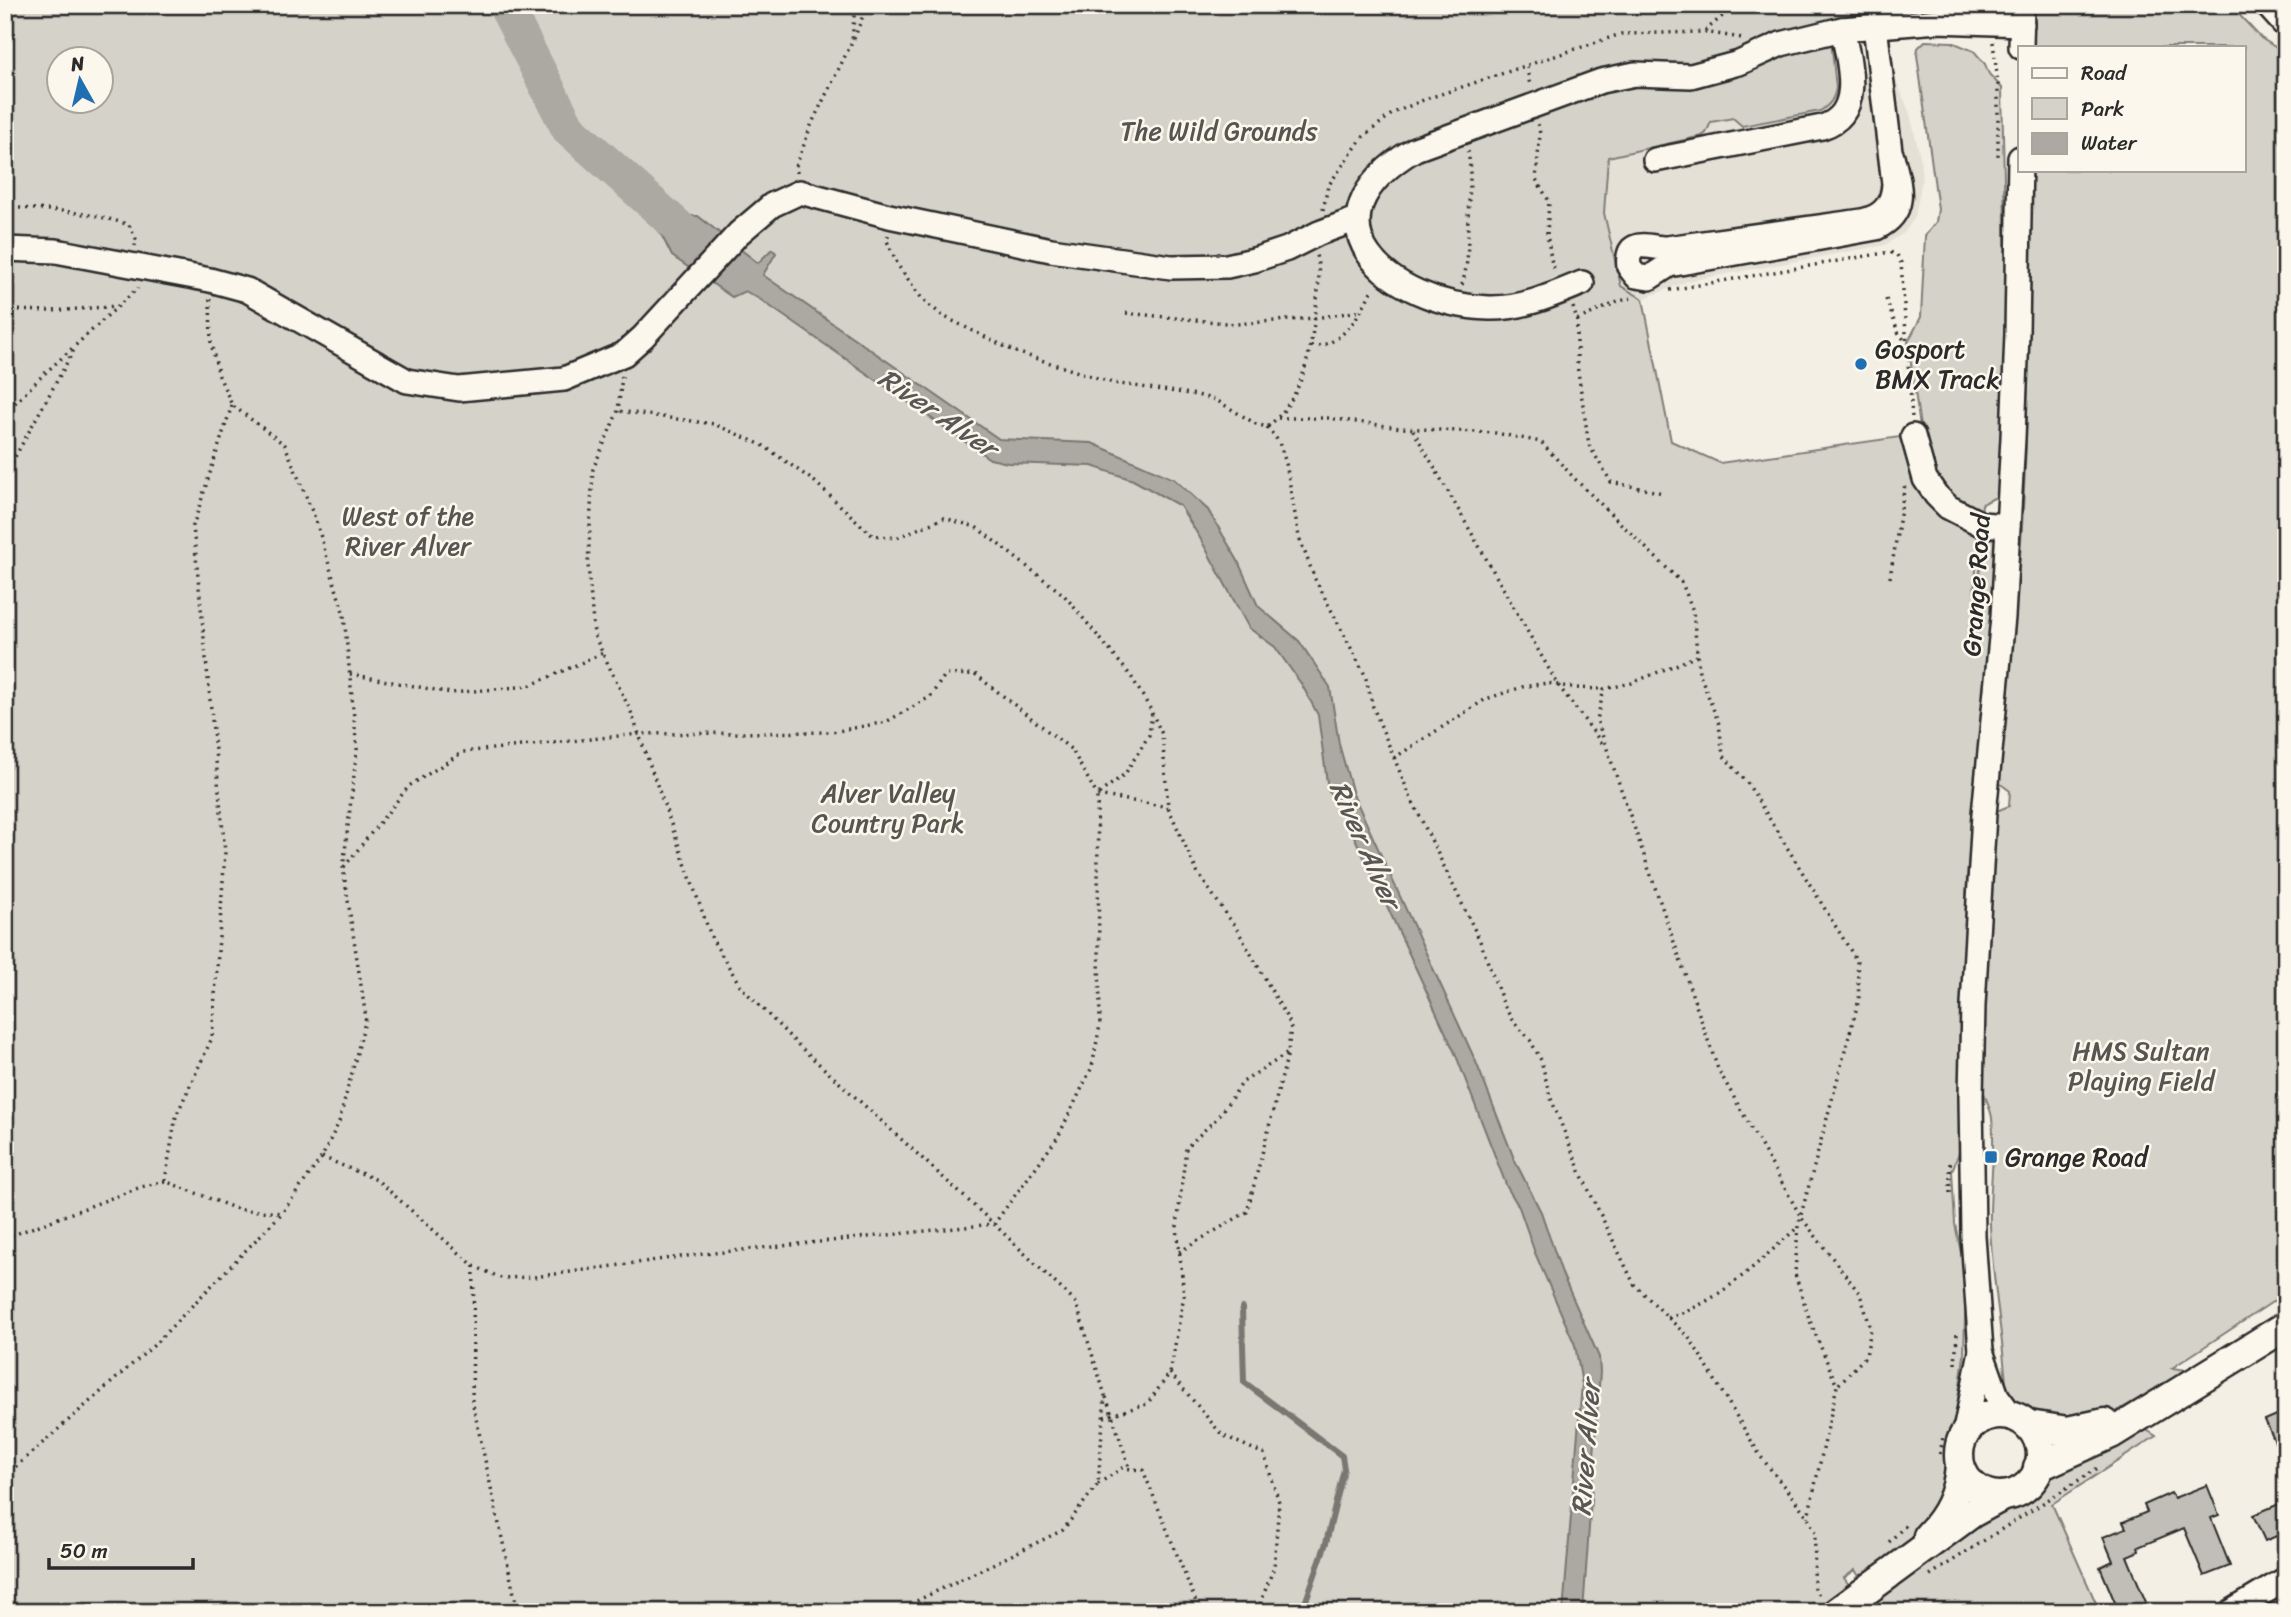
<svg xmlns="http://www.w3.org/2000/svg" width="2291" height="1617" font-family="Sriracha,sans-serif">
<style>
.built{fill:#e4e0d6}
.green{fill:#d5d2c9;stroke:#807e7a;stroke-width:2;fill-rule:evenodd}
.water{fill:#aca9a2;stroke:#787772;stroke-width:2}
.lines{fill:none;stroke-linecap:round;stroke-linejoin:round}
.stream{stroke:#787772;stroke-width:6}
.river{stroke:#aca9a2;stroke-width:35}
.building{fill:#c0beb6;stroke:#2b2b2b;stroke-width:2}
.minor-casing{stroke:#2b2b2b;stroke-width:28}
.major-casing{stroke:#2b2b2b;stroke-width:33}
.path{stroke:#2b2b2b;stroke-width:3.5;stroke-dasharray:2 5;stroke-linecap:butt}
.minor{stroke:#fbf7ec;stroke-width:23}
.major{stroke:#fbf7ec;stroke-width:28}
.poi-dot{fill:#1f6fb2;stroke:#fbf7ec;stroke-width:2.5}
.labels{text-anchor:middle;stroke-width:5;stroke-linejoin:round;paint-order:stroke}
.park-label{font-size:26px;fill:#565552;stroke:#fbf7ec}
.poi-label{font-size:26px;fill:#2b2b2b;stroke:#fbf7ec;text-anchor:start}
.street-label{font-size:26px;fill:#2b2b2b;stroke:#fbf7ec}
.water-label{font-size:28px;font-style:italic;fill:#585755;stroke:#fbf7ec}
</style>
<rect width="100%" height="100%" fill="#f3efe4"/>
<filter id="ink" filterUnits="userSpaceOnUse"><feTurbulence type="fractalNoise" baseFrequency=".0143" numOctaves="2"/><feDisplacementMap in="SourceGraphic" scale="14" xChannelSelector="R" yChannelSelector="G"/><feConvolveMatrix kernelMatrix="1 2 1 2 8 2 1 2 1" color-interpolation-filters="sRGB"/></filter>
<g filter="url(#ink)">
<polygon class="built" points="1891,67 1910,114 1920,156 1922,180 1915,217 1904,233 1885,245 1688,281 1643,299 1621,286 1604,213 1607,157 1695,138 1706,133 1711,122 1733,118 1738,124 1836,88 1835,77"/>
<g class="green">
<path d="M5,5H1976C1956,24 1904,11 1878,13C1862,14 1845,18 1829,21L1836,88C1834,99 1830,105 1820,111L1742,126L1733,118L1711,122L1706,133L1702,136L1608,157L1604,213L1621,286L1643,299L1671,441L1720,463L1921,434L1908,342L1921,317L1925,236L1936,222L1938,209L1917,55L1918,48L1925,41L1952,42L1974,51L1985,64L1989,74L2002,88L2007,318L2002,494L1982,504L1974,593L1988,539L1998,538L1991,640L1967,878L1960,1054L1961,1147L1952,1171L1955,1224L1966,1276L1964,1356L1946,1488L1928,1522L1897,1553L1862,1581L1855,1570L1844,1578L1852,1589L1813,1612H5ZM60,60H102V102H60Z"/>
<path d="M2032,5H2230L2261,38L2286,54V1293L2172,1368L2188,1370L2112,1414L2074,1423L2027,1417L2007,1398C2004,1340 1992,1282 1990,1224C1989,1188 1996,1153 1992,1118C1990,1104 1981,1091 1981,1077C1979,989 1989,900 1994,812L2009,806L2010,791L1998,782C2007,697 2017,612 2022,527C2029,408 2029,289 2031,170H2244V47H2032Z"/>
<polygon points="2145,1429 2156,1436 2052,1504 2100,1612 1856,1612 1986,1520 2034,1498 2046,1481 2080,1459"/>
</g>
<polygon class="water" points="660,202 684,216 698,216 758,263 772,249 776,253 763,275 999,439 1092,443 1174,479 1208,510 1237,559 1258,606 1299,641 1330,687 1339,744 1353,794 1476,1062 1515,1161 1541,1212 1563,1276 1599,1357 1600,1372 1583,1612 1563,1612 1582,1384 1575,1345 1535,1253 1519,1207 1507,1187 1455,1053 1387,906 1343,813 1328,790 1318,715 1302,685 1275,647 1249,628 1200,538 1180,506 1133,480 1092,466 1008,463 990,459 761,300 745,291 732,297 672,256 653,218"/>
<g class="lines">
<polyline class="stream" points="1242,1308 1244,1382 1342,1456 1344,1469 1326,1543 1302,1612"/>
<polyline class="river" points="505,5 568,128 692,239"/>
</g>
<g class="building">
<polygon points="2286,1411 2286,1466 2265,1420"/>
<polygon points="2207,1485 2219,1515 2211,1518 2230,1566 2204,1576 2184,1528 2138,1547 2139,1551 2127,1556 2150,1612 2119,1612 2100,1567 2113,1561 2103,1537 2126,1528 2123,1522 2147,1512 2144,1505 2171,1493 2174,1498"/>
<polygon points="2286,1501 2286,1532 2265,1541 2253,1515"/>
</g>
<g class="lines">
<g class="minor-casing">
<g id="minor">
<polyline points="2267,5 2286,26"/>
<path d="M1875,26L1894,184C1893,205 1882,217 1862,221L1667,248C1651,249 1625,235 1629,267L1636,276L1649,278L1669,265L1876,228C1910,212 1899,184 1892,156"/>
<polyline points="2021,47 2022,5"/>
<path d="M1655,160L1822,127C1865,114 1849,61 1842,29"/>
<polyline points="5,249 56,251 210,280 247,290 407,381 459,389 564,379 624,354 643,337 739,233 772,205 800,192 889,216 1051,250 1171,267 1227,266 1254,260 1287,249 1319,233 1357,219"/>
<path d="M1582,283C1553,295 1521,309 1489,308C1388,305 1294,221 1415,149L1601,81L1635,74L1691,76L1739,63L1781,44L1842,29L1938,21L2022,24"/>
<polyline points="1913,436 1925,479 1936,495 1948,507 1981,524 2008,526"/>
<polyline points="2011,1415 1997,1396 1981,1351 1973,1236 1971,1096 1973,1005 1984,814 2003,617 2013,438 2017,333 2020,158"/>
<polyline points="1964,1436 1981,1351"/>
<polyline points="2231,1612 2286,1579"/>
</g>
</g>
<g class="major-casing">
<g id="major">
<circle cx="2000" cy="1455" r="41"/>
<polyline points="2029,1425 2068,1431 2105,1423"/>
<polyline points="2038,1467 2111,1434 2286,1326"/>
<path d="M1928,1536C1948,1515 1958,1494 1960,1466"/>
<polyline points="1837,1612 1972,1513 2003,1496"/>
</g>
</g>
<g class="path">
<polyline points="2239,5 2247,14"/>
<polyline points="1705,31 1726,13 1743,5"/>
<polyline points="854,39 867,5"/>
<polyline points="1993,42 1998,84 1998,157"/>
<polyline points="1527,67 1530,86"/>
<polyline points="1538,124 1540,134 1536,179 1549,201 1547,234 1552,264 1556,272"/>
<polyline points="797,173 796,166 812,123 852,42 855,5"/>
<path d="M5,207C48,210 89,211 129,225L136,239L135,246"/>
<polyline points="1323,210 1328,186 1363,137 1393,113 1426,99 1621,34 1704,32 1742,38"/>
<path d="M888,235L887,241L899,267L923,300L943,316L971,330L1016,352L1113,383L1197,395L1216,400L1256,424L1267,427C1304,398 1310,353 1316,309C1318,291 1321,273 1316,255"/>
<path d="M1462,285C1470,257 1467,245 1468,218C1469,193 1472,175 1468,151"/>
<polyline points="1670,290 1890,252 1897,255 1901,263 1912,417"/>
<polyline points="1886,299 1898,332 1905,341"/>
<polyline points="1573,307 1577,320 1620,301 1635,297"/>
<polyline points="5,310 52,311 118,306"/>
<polyline points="1126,313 1236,324 1315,318 1360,311"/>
<polyline points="1577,320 1577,365 1589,445 1611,482 1663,493"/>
<path d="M1311,346C1342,348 1362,312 1373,287"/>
<polyline points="622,376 618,411 593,469 588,565 594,635 631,712 712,939 741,987 795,1042 994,1224 1076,1303 1105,1395 1098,1484 1063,1530 904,1607 877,1612"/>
<polyline points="5,413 43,375 138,288"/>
<polyline points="1278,418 1328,418 1401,428 1496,433 1541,442 1574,478 1682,583 1693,611 1699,672 1719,724 1723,755 1748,784 1857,961 1859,999 1798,1226 1795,1274 1810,1321 1837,1386 1808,1517"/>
<polyline points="1267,427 1279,442 1286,463 1299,537 1315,579 1365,675 1373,707 1409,794 1480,941 1503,1003 1512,1020 1530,1040 1541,1060 1550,1096 1582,1176 1634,1284 1691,1340 1761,1457 1808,1517 1815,1533 1814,1588 1819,1597"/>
<polyline points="1413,430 1558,685 1604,746"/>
<polyline points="5,475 75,348"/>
<polyline points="1890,578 1905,484"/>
<polyline points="1697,656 1632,683 1604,689 1597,720 1718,1069 1801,1217 1860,1294 1871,1329 1866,1356 1837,1386"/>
<polyline points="350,674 451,693 529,686 603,653"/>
<polyline points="1394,758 1486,699 1522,687 1547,683 1574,688 1604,689"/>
<polyline points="344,867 409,786 463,752 639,734 832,732 886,722 930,697 945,675 975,674 1072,750 1097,795 1168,807"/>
<polyline points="322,1157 377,1180 474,1266 501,1278 534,1277 694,1255 994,1224 1058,1137 1092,1067 1100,1025 1097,795 1125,774 1149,735 1152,712 1131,676 1064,595 976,527 944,518 896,538 872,535 815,482 764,446 714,424 618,411"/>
<polyline points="1950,1163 1950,1197"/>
<polyline points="165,1181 176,1116 212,1038 225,852 193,526 232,405"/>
<polyline points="5,1238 141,1187 165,1181 237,1209 281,1213"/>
<polyline points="1179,1252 1247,1212 1288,1053"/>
<polyline points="474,1266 472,1400 518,1612"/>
<path d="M1668,1318C1719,1303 1758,1262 1797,1228"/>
<polyline points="1955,1364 1957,1334"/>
<polyline points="1170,1373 1222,1435 1264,1454 1279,1502 1274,1567 1257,1612"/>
<polyline points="1106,1397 1130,1469"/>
<polyline points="1104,1417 1147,1404 1170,1373 1184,1295 1177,1227 1186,1148 1217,1118 1243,1082 1288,1053 1291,1025 1238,931 1197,872 1168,807 1162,734 1152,713"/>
<polyline points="1940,1454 1943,1437"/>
<polyline points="5,1476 153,1346 282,1213 322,1157 339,1122 366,1018 343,868 357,749 344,615 316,521 285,445 232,405 219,376 211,343 210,299"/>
<polyline points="1098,1484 1122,1468 1143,1470 1200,1612"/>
<polyline points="1889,1542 1906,1525"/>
<polyline points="1930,1575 2101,1466"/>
<polyline points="1800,1612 1816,1602"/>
</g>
<use href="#minor" class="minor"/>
<use href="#major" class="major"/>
</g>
</g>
<g class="poi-dot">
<circle cx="1861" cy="364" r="7"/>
<rect x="1984" y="1150" width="14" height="14" rx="3.5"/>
</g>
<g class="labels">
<g class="park-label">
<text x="1219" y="140">The Wild Grounds</text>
<text x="408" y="525">West of the<tspan x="408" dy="30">River Alver</tspan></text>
<text x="888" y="802">Alver Valley<tspan x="888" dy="30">Country Park</tspan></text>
<text x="2141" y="1060">HMS Sultan<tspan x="2141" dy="30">Playing Field</tspan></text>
</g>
<g class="poi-label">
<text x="1875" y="358">Gosport<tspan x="1875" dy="30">BMX Track</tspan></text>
<text x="2005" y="1166">Grange Road</text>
</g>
<g class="street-label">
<text transform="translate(1976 585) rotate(-86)" y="9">Grange Road</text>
</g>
<g class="water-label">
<text transform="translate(938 412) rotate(34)" y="10">River Alver</text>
<text transform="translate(1366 844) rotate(66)" y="10">River Alver</text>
<text transform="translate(1585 1448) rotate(-86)" y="10">River Alver</text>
</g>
</g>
<rect width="2291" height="1617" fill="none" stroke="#fbf7ec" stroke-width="28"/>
<rect x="14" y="14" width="2263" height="1589" fill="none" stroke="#2b2b2b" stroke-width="2.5" filter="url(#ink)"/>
<rect x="2018" y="46" width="228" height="126" fill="#fbf7ec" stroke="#a8a59f" stroke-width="2"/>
<rect x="2032" y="68" width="35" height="10" fill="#fbf7ec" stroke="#a8a59f" stroke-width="2"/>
<text x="2081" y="80" font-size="21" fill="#2b2b2b">Road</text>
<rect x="2032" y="98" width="35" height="21" fill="#d5d2c9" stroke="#a8a59f" stroke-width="2"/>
<text x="2081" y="116" font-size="21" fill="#2b2b2b">Park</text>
<rect x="2032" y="133" width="35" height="21" fill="#aca9a2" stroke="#a8a59f" stroke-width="2"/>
<text x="2081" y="150" font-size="21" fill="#2b2b2b">Water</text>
<g transform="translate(80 80) rotate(352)"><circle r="33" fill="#fbf7ec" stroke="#a8a59f" stroke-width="2"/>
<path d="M0-5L12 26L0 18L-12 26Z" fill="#1f6fb2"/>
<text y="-10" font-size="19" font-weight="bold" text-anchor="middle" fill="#2b2b2b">N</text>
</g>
<path d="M49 1558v10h144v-10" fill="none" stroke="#2b2b2b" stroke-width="3.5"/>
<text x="60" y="1558" font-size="21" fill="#2b2b2b" stroke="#fbf7ec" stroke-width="5" paint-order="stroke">50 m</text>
</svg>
